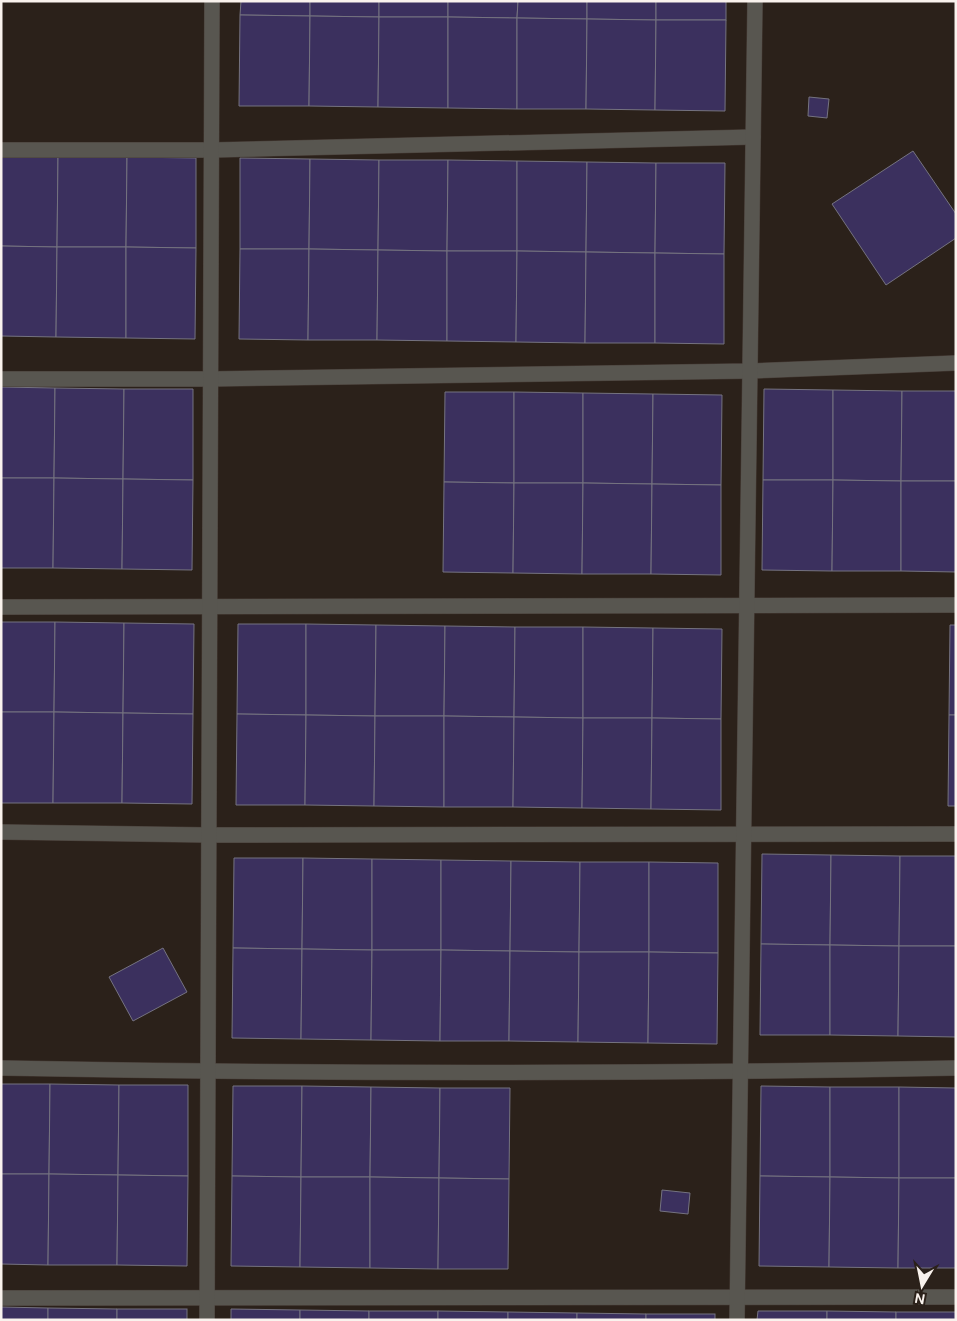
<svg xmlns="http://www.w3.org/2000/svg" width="957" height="1321" font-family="'DM Sans',sans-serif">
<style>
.building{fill:#3b305e;stroke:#757380}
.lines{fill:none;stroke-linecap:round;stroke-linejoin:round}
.minor-casing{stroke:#483e38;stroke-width:16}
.minor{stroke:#585650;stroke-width:15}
</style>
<rect width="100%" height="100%" fill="#2b211a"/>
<g class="building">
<polygon points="241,1 310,1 310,16 240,15"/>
<polygon points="310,1 379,1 379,17 310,16"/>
<rect x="379" y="1" width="69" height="16"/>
<polygon points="448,1 518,1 517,18 448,17"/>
<polygon points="518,1 587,1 587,19 517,18"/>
<polygon points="587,1 656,1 656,20 587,19"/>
<rect x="656" y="1" width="70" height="19"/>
<polygon points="240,15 310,16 309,106 239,106"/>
<polygon points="310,16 379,17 378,107 309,106"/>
<polygon points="379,17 448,17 448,108 378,107"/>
<polygon points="448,17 517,18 517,109 448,108"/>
<polygon points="517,18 587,19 586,109 517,109"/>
<polygon points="587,19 656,20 655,110 586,109"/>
<polygon points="656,20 726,20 725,111 655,110"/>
<polygon points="809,97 829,99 827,118 808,116"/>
<polygon points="913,151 956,214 956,238 886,285 832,204"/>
<polygon points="1,156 58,156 57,247 1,246"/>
<polygon points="58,156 127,157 126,247 57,247"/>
<polygon points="127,157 196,158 196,248 126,247"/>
<polygon points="240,158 310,159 309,249 240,249"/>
<polygon points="310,159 379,160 378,250 309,249"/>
<polygon points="379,160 448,160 447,251 378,250"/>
<polygon points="448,160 517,161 517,251 447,251"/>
<polygon points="517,161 587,162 586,252 517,251"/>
<polygon points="587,162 656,163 655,253 586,252"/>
<polygon points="656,163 725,163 724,254 655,253"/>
<polygon points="1,246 57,247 56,337 1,336"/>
<polygon points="57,247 126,247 126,338 56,337"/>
<polygon points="126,247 196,248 195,339 126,338"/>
<polygon points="240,249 309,249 308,340 239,339"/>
<polygon points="309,249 378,250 377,340 308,340"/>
<polygon points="378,250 447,251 447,341 377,340"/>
<polygon points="447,251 517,251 516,342 447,341"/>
<polygon points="517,251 586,252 585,343 516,342"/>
<polygon points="586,252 655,253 655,343 585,343"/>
<polygon points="655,253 724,254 724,344 655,343"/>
<polygon points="1,387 55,388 54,478 1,478"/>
<polygon points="55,388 124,389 123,479 54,478"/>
<polygon points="124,389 193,389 193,480 123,479"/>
<polygon points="764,389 833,390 833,480 763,480"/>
<polygon points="833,390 902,391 901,481 833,480"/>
<polygon points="902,391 956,391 956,481 901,481"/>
<polygon points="445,392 514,392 514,483 444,482"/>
<polygon points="514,392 583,393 583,483 514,483"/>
<polygon points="583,393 653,394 652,484 583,483"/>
<polygon points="653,394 722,395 721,485 652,484"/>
<polygon points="1,478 54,478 53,568 1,568"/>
<polygon points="54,478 123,479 122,569 53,568"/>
<polygon points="123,479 193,480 192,570 122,569"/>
<polygon points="763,480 833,480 832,571 762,570"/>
<polygon points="833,480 901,481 901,571 832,571"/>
<polygon points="901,481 956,481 956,572 901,571"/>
<polygon points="444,482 514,483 513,573 443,572"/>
<polygon points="514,483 583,483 582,574 513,573"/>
<polygon points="583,483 652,484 651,574 582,574"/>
<polygon points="652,484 721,485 721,575 651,574"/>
<polygon points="1,622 55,622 54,712 1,712"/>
<polygon points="55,622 124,623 123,713 54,712"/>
<polygon points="124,623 194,624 193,714 123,713"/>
<polygon points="238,624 306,624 306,715 237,714"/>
<polygon points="306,624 376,625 375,716 306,715"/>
<polygon points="376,625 445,626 444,716 375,716"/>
<polygon points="950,625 956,625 956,715 949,715"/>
<polygon points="445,626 515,627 514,717 444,716"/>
<polygon points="515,627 583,627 583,718 514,717"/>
<polygon points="583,627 653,628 652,718 583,718"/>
<polygon points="653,628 722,629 721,719 652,718"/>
<polygon points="1,712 54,712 53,803 1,803"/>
<polygon points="54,712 123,713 122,803 53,803"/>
<polygon points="123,713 193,714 192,804 122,803"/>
<polygon points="237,714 306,715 305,805 236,805"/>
<polygon points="306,715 375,716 374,806 305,805"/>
<polygon points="949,715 956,715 956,806 948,806"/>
<polygon points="375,716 444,716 444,807 374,806"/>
<polygon points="444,716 514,717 513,807 444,807"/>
<polygon points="514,717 583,718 582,808 513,807"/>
<polygon points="583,718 652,718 651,809 582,808"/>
<polygon points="652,718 721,719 721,810 651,809"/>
<polygon points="762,854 831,855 830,945 761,944"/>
<polygon points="831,855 900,856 899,946 830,945"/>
<polygon points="900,856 956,856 956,946 899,946"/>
<polygon points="234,858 303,858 302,949 233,948"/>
<polygon points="303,858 372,859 372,950 302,949"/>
<polygon points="372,859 441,860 441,950 372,950"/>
<polygon points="441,860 511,861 510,951 441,950"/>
<polygon points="511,861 580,862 579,952 510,951"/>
<polygon points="580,862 649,862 649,952 579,952"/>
<polygon points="649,862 718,863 718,953 649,952"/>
<polygon points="761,944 830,945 830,1035 760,1035"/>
<polygon points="830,945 899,946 898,1036 830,1035"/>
<polygon points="899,946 956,946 956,1037 898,1036"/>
<polygon points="163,948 187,992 133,1021 109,977"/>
<polygon points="233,948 302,949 301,1039 232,1038"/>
<polygon points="302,949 372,950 371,1040 301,1039"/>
<polygon points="372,950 441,950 440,1041 371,1040"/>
<polygon points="441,950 510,951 509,1041 440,1041"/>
<polygon points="510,951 579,952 578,1042 509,1041"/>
<polygon points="579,952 649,952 648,1043 578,1042"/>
<polygon points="649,952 718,953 717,1044 648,1043"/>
<polygon points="1,1084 50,1084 49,1174 1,1174"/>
<polygon points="50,1084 119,1085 118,1175 49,1174"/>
<polygon points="119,1085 188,1085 188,1176 118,1175"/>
<polygon points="233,1086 302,1086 301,1177 232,1176"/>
<polygon points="302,1086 371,1087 370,1177 301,1177"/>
<polygon points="761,1086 830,1087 830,1177 760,1176"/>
<polygon points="371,1087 440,1088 439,1178 370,1177"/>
<polygon points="830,1087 899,1087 899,1178 830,1177"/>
<polygon points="899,1087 956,1088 956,1178 899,1178"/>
<polygon points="440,1088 510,1088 509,1179 439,1178"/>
<polygon points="1,1174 49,1174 48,1265 1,1264"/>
<polygon points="49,1174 118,1175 117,1265 48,1265"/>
<polygon points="118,1175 188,1176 187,1266 117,1265"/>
<polygon points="232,1176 301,1177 300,1267 231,1266"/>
<polygon points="760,1176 830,1177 829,1267 759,1266"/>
<polygon points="301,1177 370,1177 370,1268 300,1267"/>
<polygon points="370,1177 439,1178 438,1269 370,1268"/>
<polygon points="830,1177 899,1178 898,1268 829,1267"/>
<polygon points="439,1178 509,1179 508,1269 438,1269"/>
<polygon points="899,1178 956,1178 956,1268 898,1268"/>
<polygon points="662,1190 690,1193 688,1214 660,1211"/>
<polygon points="1,1307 48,1308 48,1320 1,1320"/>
<polygon points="48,1308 117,1309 117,1320 48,1320"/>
<rect x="117" y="1309" width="70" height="11"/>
<polygon points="231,1309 300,1310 300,1320 231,1320"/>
<polygon points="300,1310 369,1311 369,1320 300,1320"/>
<rect x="369" y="1311" width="69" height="9"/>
<polygon points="438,1311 508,1312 508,1320 438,1320"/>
<polygon points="758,1311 827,1311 827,1320 757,1320"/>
<polygon points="827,1311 896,1312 896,1320 827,1320"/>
<polygon points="508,1312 577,1313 577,1320 508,1320"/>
<rect x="896" y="1312" width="60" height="8"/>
<polygon points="577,1313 646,1314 646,1320 577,1320"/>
<rect x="646" y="1314" width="69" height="6"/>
</g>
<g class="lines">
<g class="minor-casing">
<g id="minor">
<polyline points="1,150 212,150 753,137"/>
<polyline points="1,379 210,379 750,371 956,363"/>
<polyline points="1,607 956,605"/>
<polyline points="1,832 208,835 956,834"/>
<path d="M1,1068C319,1074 638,1074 956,1068"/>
<polyline points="1,1298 956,1297"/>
<polyline points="207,1320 212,1"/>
<polyline points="737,1320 755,1"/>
</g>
</g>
<use href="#minor" class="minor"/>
</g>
<rect width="957" height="1321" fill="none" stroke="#f9f2ed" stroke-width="5"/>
<g transform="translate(922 1286) rotate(190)" stroke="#2b211a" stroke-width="4" paint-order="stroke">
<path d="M0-4L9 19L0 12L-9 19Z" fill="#f9f2ed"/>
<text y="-8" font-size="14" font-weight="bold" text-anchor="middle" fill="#f9f2ed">N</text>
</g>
</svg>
